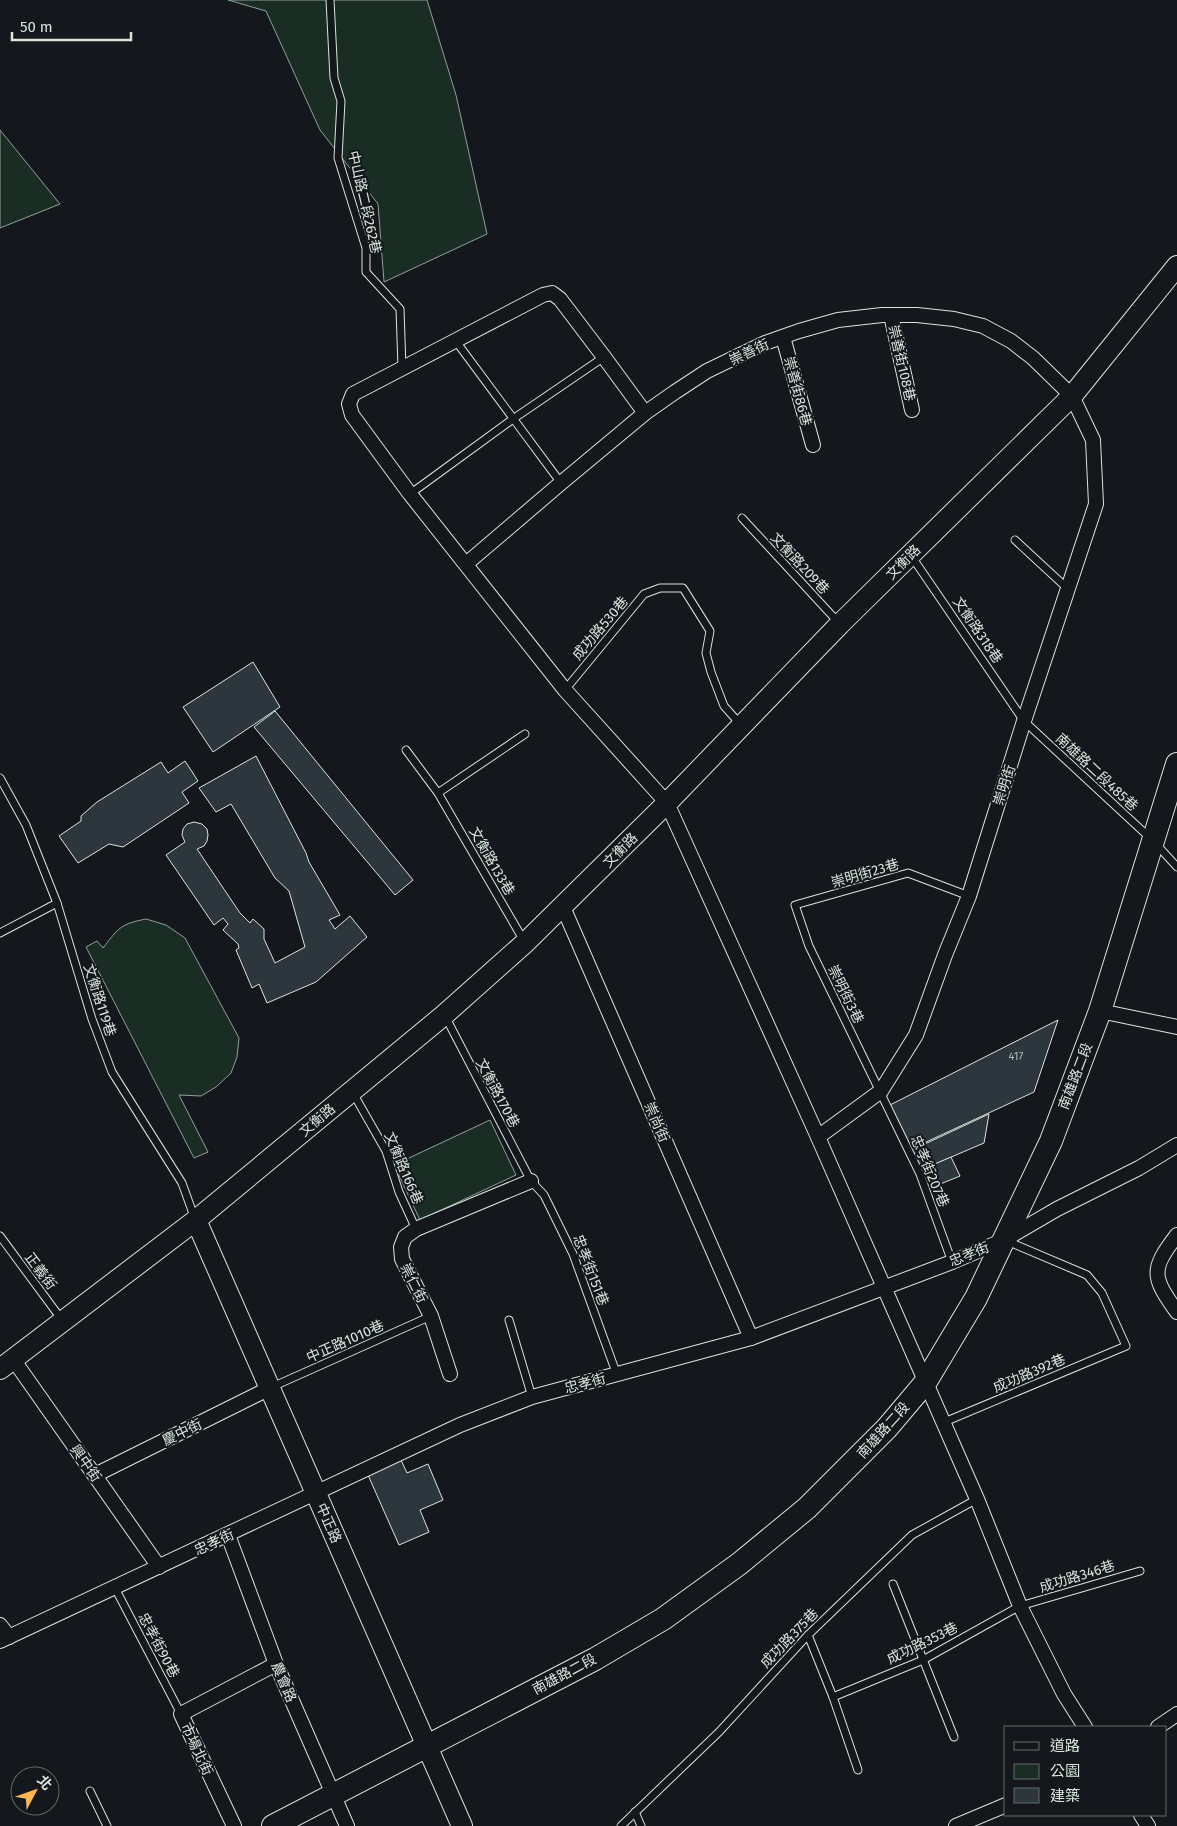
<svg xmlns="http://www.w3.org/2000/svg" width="1177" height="1826" font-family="'Fira Sans','Noto Sans TC',sans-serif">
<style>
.green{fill:#1a2d24;stroke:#939e99}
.building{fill:#2c363c;stroke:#d8e6dc}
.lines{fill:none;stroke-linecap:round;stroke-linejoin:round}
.lane-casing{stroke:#d8e6dc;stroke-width:9}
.street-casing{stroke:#d8e6dc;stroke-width:16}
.secondary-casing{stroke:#d8e6dc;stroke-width:22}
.primary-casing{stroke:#d8e6dc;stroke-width:24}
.lane{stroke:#14181c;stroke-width:7}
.street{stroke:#14181c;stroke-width:14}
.secondary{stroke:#14181c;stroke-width:20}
.primary{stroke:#14181c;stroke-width:22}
.labels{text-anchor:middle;stroke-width:4;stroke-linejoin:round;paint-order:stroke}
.number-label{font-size:11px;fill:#adbab4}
.street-label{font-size:14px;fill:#d8e6dc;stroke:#14181c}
</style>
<rect width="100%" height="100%" fill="#14181c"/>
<g class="green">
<polygon points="228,0 427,0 456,95 487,234 384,282 378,204 320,130 266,11"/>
<polygon points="0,130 60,204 0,228"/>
<path d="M146,919L166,925L185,938L239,1038L237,1057L231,1073L216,1087L201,1096L179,1095L208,1152L194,1158L86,947L97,941L103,948C119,927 121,924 146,919Z"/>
<polygon points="490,1120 516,1175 420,1220 394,1165"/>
</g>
<g class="building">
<polygon points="253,662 280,707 213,752 183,707"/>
<polygon points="275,711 413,880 395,895 254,727"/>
<polygon points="256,756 306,853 309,862 340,915 329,920 335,929 350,916 367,937 316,982 267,1003 259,984 252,988 236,950 239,948 238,944 223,930 228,924 223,918 214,925 166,855 185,842 182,835 183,829 187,824 194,822 202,824 207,829 208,835 207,841 204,846 197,849 240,913 250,923 253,919 264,929 264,939 275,963 305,947 289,891 275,878 231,804 216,812 199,788"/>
<polygon points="185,761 198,781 182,792 189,803 123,847 109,844 78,863 59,836 81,821 81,816 97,802 161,762 168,773"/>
<polygon points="1058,1020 1034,1092 911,1149 890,1105"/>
<polygon points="989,1114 984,1143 921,1170 912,1150"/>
<polygon points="951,1157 960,1176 928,1189 921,1170"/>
<polygon points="401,1460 407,1473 428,1464 443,1500 420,1510 429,1532 399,1545 368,1475"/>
</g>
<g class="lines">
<g class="lane-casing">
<g id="lane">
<polyline points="330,0 334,78 341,101 338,158 366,248 366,272 400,309 402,368"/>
<polyline points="455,340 561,483"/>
<polyline points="410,494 513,419 604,357"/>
<polyline points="742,518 838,622"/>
<polyline points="1015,540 1068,589"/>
<polyline points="912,557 1024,721 1149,837"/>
<polyline points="565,690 644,594 660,588 683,588 710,631 706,653 711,672 724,706 741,725"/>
<polyline points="406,750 438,793 524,941"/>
<polyline points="0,778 26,825 57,903 92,1019 112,1072 182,1183 195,1219"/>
<polyline points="438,793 525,734"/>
<polyline points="1157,845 1177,867"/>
<polyline points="0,933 57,903"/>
<polyline points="445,1016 531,1181 544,1195 573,1254 617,1375"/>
<polyline points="353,1093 386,1151 399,1192 416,1229"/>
<polyline points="0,1236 62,1320"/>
<polyline points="952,1262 920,1174 809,946 795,905 908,873 969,896"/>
<polyline points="509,1320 532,1397"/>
<polyline points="272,1387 431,1316"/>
<polyline points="942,1423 1126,1346 1102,1293 1087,1275 1007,1241"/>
<polyline points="893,1584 954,1737"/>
<polyline points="115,1588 181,1714"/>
<polyline points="808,1635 833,1697 858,1770"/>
<polyline points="833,1697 923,1660 1020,1606 1140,1571"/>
<polyline points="90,1791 107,1826"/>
<polyline points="635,1812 641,1826"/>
<polyline points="621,1826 719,1732 808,1635 912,1535 977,1499"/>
</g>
</g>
<g class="street-casing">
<g id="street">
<polyline points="891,315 912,410"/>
<polyline points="783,337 813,445"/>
<polyline points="645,413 604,357 560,299 552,293 543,295 353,394 349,404 352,415 410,494 565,690 667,803 818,1137 977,1499 1020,1606 1064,1694 1085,1727"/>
<polyline points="466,564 561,483 645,413 675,392 707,371 765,343 799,331 838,320 882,315 917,315 954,319 983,326 1011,341 1033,358 1072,396 1093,440 1096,504 1024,721 969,896 945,955 916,1035 881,1091 818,1137"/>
<polyline points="563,907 751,1338"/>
<polyline points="1100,1011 1177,1027"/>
<path d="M1177,1235C1150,1270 1152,1277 1177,1312"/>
<polyline points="13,1359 159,1567"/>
<polyline points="450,1374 431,1316 402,1259 401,1247 405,1237 416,1229 531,1181"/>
<polyline points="95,1475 270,1388"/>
<polyline points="228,1535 276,1664 347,1826"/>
<polyline points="0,1625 9,1637"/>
<polyline points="0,1641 460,1425 532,1397 751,1338 952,1262 1004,1240 1057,1209 1139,1168 1177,1145"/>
<polyline points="1158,1727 1177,1714"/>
<polyline points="1141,1815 1148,1826"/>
<polyline points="234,1826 181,1714 276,1664"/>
<polyline points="956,1826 1006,1805"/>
</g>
</g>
<g class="secondary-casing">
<g id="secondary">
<polyline points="196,1220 462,1826"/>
<polyline points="0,1369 196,1220 444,1015 526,942 667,803 840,624 1072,396 1177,266"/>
</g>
</g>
<g class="primary-casing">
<polyline id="primary" points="273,1826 595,1659 663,1619 739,1564 807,1508 887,1428 925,1383 976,1298 1051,1141 1100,1011 1177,764"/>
</g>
<use href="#lane" class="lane"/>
<use href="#street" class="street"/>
<use href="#secondary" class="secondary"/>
<use href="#primary" class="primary"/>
</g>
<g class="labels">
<g class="number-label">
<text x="1016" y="1060">417</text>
</g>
<g class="street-label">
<text transform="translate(365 202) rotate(77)" y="5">中山路二段262巷</text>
<text transform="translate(749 352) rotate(-25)" y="5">崇善街</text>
<text transform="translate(902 363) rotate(77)" y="5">崇善街108巷</text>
<text transform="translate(798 391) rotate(75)" y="5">崇善街86巷</text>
<text transform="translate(903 562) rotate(-45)" y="5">文衡路</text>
<text transform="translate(800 563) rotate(47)" y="5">文衡路209巷</text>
<text transform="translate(600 628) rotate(-50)" y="5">成功路530巷</text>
<text transform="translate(978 630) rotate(56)" y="5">文衡路318巷</text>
<text transform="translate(1097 772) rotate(43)" y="5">南雄路二段485巷</text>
<text transform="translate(1004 785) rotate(-72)" y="5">崇明街</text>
<text transform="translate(620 850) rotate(-45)" y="5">文衡路</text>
<text transform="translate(492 861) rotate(60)" y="5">文衡路133巷</text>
<text transform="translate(865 873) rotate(-16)" y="5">崇明街23巷</text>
<text transform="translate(846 994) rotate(64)" y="5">崇明街3巷</text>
<text transform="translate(100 1000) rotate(72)" y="5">文衡路119巷</text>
<text transform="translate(1075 1076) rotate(-69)" y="5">南雄路二段</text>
<text transform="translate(498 1093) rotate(62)" y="5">文衡路170巷</text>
<text transform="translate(317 1120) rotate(-40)" y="5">文衡路</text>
<text transform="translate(657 1122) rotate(66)" y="5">崇尚街</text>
<text transform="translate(404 1168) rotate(67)" y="5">文衡路166巷</text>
<text transform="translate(930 1171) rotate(67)" y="5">忠孝街207巷</text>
<text transform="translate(969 1254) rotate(-22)" y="5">忠孝街</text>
<text transform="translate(591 1270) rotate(69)" y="5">忠孝街151巷</text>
<text transform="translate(41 1271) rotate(53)" y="5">正義街</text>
<text transform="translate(414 1283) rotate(63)" y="5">崇仁街</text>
<text transform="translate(345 1341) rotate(-24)" y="5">中正路1010巷</text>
<text transform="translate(1029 1373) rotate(-23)" y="5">成功路392巷</text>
<text transform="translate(585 1383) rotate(-15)" y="5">忠孝街</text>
<text transform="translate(883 1430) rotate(-48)" y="5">南雄路二段</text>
<text transform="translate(182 1432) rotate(-26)" y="5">慶中街</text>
<text transform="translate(86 1463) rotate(55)" y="5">興中街</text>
<text transform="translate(329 1523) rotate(66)" y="5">中正路</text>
<text transform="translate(214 1542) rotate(-25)" y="5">忠孝街</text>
<text transform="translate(1077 1576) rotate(-17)" y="5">成功路346巷</text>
<text transform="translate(789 1638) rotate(-46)" y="5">成功路375巷</text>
<text transform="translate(922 1643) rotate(-26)" y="5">成功路353巷</text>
<text transform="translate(159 1645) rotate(62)" y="5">忠孝街90巷</text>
<text transform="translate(564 1674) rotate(-28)" y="5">南雄路二段</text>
<text transform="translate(284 1682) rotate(67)" y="5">農會路</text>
<text transform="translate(197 1749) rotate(65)" y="5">市場北街</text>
</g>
</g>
<rect x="1004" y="1726" width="162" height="90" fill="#14181c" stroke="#626a69"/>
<rect x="1014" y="1742" width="25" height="8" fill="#14181c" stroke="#626a69"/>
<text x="1050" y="1751" font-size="15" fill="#d8e6dc">道路</text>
<rect x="1014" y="1764" width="25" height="15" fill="#1a2d24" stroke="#626a69"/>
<text x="1050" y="1776" font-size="15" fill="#d8e6dc">公園</text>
<rect x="1014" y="1788" width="25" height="15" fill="#2c363c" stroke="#626a69"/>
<text x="1050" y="1801" font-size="15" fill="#d8e6dc">建築</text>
<g transform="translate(35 1791) rotate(49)"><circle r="24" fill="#14181c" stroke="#626a69"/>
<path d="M0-4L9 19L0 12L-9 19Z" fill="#ffb74d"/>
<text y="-8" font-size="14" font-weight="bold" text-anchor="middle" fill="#d8e6dc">北</text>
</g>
<path d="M12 32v8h119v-8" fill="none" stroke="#d8e6dc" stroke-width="2.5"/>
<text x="20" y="32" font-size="15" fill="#d8e6dc" stroke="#14181c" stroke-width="4" paint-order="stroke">50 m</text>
</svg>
